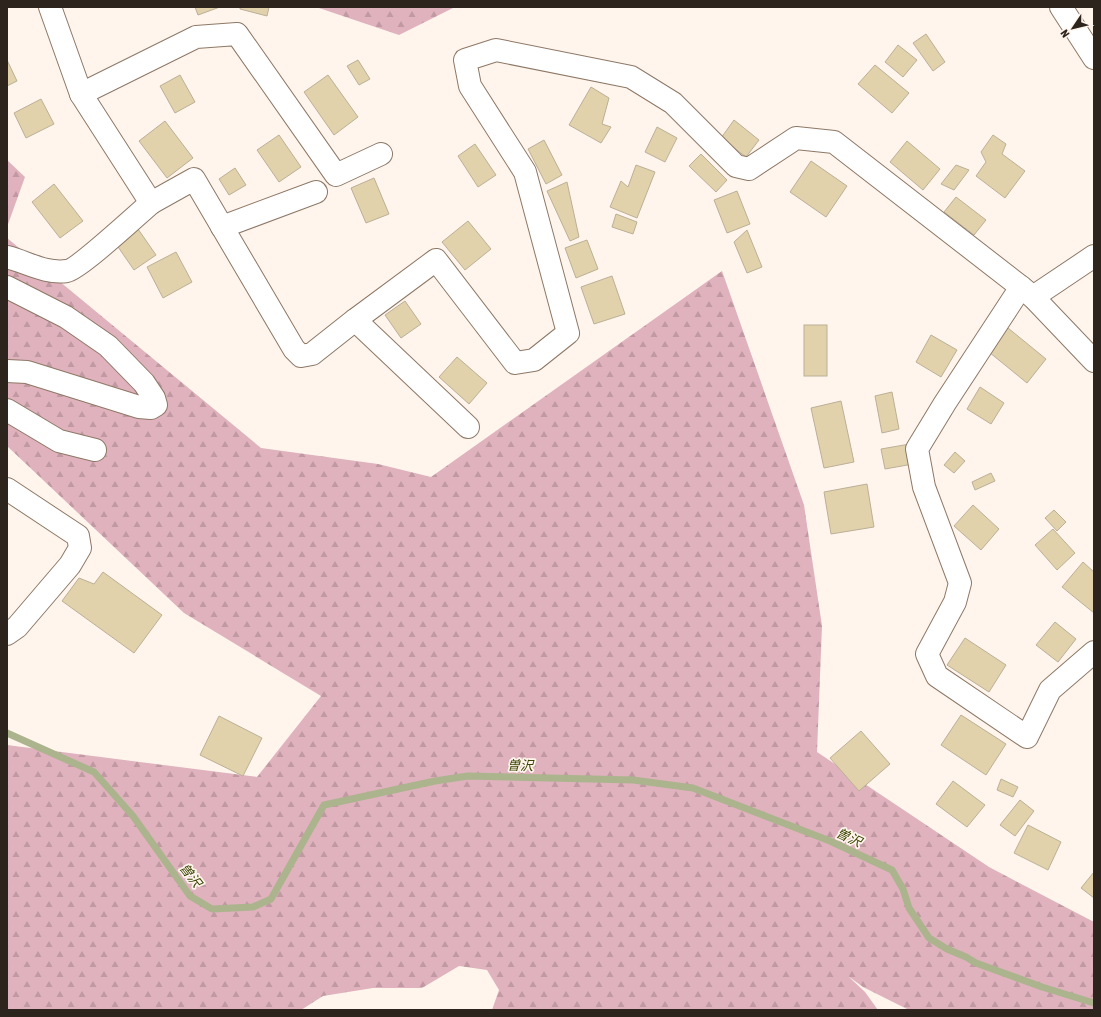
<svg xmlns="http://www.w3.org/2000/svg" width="1101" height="1017" font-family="'Asap Condensed','Noto Sans JP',sans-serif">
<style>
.forest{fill:url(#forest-firs)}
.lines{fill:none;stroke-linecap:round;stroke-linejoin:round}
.stream{stroke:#abb48d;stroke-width:7}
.building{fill:#e1d2ab;stroke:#bbb096}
.minor-casing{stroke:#8e7866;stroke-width:24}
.minor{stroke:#fff;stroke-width:22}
.labels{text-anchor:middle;stroke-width:3.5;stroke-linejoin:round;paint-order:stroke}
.water-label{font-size:13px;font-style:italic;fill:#3b4503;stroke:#fff5ed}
</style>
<defs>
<pattern id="forest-firs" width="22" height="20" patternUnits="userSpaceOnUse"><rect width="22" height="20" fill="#dfb2bd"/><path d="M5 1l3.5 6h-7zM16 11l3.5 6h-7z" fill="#c099a2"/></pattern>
</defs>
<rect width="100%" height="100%" fill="#fff5ed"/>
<g class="forest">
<polygon points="316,7 455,7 399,35"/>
<polygon points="7,160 25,177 7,227"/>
<polygon points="7,238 261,448 378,464 431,477 722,271 804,505 822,626 817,752 989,867 1094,922 1094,1010 909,1010 863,987 848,976 865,992 878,1010 492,1010 499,990 487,970 459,966 422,988 373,988 323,996 301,1010 7,1010 7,745 257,777 321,696 184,613 7,446"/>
</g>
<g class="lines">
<polyline class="stream" points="7,733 94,772 133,816 190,896 212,909 253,907 271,899 324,805 435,781 468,776 633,780 693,788 830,841 892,870 903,889 909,908 929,938 947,949 966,957 976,963 1042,987 1094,1003"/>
</g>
<g class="building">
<polygon points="195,7 220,7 198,15"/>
<polygon points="240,7 269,7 267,16 240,9"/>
<polygon points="926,34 945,62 933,71 913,43"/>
<polygon points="898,45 917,60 903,77 885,62"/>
<polygon points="7,60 17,81 7,86"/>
<polygon points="358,60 370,79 359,85 347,66"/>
<polygon points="875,65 909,93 892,113 858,84"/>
<polygon points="180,75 195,102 175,113 160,86"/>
<polygon points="328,75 358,117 334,135 304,92"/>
<polygon points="591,87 609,98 602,124 611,127 601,143 569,125"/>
<polygon points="41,99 54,124 26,138 14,113"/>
<polygon points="734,120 759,140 746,157 721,138"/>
<polygon points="165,121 193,158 167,178 139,141"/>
<polygon points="657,127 677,138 665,162 645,152"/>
<polygon points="279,135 301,167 279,182 257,150"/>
<polygon points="993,135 1006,144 1002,154 1025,171 1005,198 976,176 986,162 981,152"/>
<polygon points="544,140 562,175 546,184 528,149"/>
<polygon points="907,141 940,169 923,190 890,162"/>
<polygon points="475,144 496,175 478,187 458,156"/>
<polygon points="701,154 727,180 716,192 689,166"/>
<polygon points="811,161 847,186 826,217 790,192"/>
<polygon points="636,165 655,172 637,218 610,207 621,181 628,187"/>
<polygon points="956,165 969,170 954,190 941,184"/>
<polygon points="235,168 246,185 229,195 219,179"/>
<polygon points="374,178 389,214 366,223 351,188"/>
<polygon points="567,182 579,237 570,241 547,191"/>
<polygon points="54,184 83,221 60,238 32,202"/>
<polygon points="737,191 750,224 727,233 714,200"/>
<polygon points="956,197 986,220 974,235 944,212"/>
<polygon points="616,214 637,222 633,234 612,227"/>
<polygon points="468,221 491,249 465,270 442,242"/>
<polygon points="138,229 156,255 134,270 116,244"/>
<polygon points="747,230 762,267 747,273 734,242"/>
<polygon points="587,240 598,269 576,278 565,248"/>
<polygon points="176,252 192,282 163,298 147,267"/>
<polygon points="612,276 625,314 594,324 581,287"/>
<polygon points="405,301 421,324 401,338 385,315"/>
<rect x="804" y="325" width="23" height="51"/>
<polygon points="1008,328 1046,359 1027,383 989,352"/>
<polygon points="931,335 957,350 941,377 916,362"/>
<polygon points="457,357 487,383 469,404 439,377"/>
<polygon points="980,387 1004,403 991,424 967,409"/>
<polygon points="892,392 899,429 882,433 875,396"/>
<polygon points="841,401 854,462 824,468 811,408"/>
<polygon points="910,444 913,464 885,469 881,449"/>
<polygon points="955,452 965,461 954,473 944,465"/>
<polygon points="991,473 995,481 975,490 972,482"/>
<polygon points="867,484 874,527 831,534 824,492"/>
<polygon points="973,505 999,529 981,550 954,526"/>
<polygon points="1054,510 1066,522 1057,531 1045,518"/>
<polygon points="1053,529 1075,553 1057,570 1035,545"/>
<polygon points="1083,562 1094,572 1094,613 1062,587"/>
<polygon points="103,572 162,615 134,653 62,601 79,578 94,584"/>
<polygon points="1055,622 1076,639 1058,662 1036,645"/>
<polygon points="965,638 1006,665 989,692 947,665"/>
<polygon points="961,715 1006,744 986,775 941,745"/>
<polygon points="219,716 262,738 243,776 200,755"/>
<polygon points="861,731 890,764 859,791 830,758"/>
<polygon points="1001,779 1018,787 1013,797 997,790"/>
<polygon points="953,781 985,805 967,827 936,804"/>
<polygon points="1020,800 1034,811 1015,836 1000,825"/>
<polygon points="1028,825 1061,842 1048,870 1014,853"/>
<polygon points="1094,872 1094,898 1081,888"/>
</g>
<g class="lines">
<g class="minor-casing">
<g id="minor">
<polyline points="50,7 81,94 151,203 194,179 294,349 301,356 312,354 355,320 436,260 515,363 534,360 568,333 525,172 470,86 465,60 496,50 631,77 673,103 736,166 749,169 796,138 834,142 1021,287 1033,297 1094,361"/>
<polyline points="1061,7 1094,58"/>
<polyline points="81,94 196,37 237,34 336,175 381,154"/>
<polyline points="222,227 316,192"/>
<path d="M7,257C27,262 45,274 67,271C79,269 138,214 151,203"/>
<polyline points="7,287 66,317 108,346 144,383 154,398 156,405 151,408 139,407 27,372 7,371"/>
<polyline points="1021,287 945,403 917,449 924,487 960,583 955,602 927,654 937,676 1027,737 1050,690 1094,652"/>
<polyline points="1033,297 1094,256"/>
<polyline points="355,320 468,427"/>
<polyline points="7,410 59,441 95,450"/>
<polyline points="7,489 78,536 80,548 70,565 17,627 7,634"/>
</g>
</g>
<use href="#minor" class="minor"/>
</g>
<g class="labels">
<g class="water-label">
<text transform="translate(520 765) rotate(1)" y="5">曽沢</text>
<text transform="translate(849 837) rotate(25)" y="5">曽沢</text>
<text transform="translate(191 875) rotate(52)" y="5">曽沢</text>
</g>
</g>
<rect width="1101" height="1017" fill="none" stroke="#2d241d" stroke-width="16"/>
<g transform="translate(1073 28) rotate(235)" stroke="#fff5ed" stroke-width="3" paint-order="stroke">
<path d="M0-3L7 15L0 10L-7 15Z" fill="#2d241d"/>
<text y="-6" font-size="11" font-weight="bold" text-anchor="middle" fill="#2d241d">N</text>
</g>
</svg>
